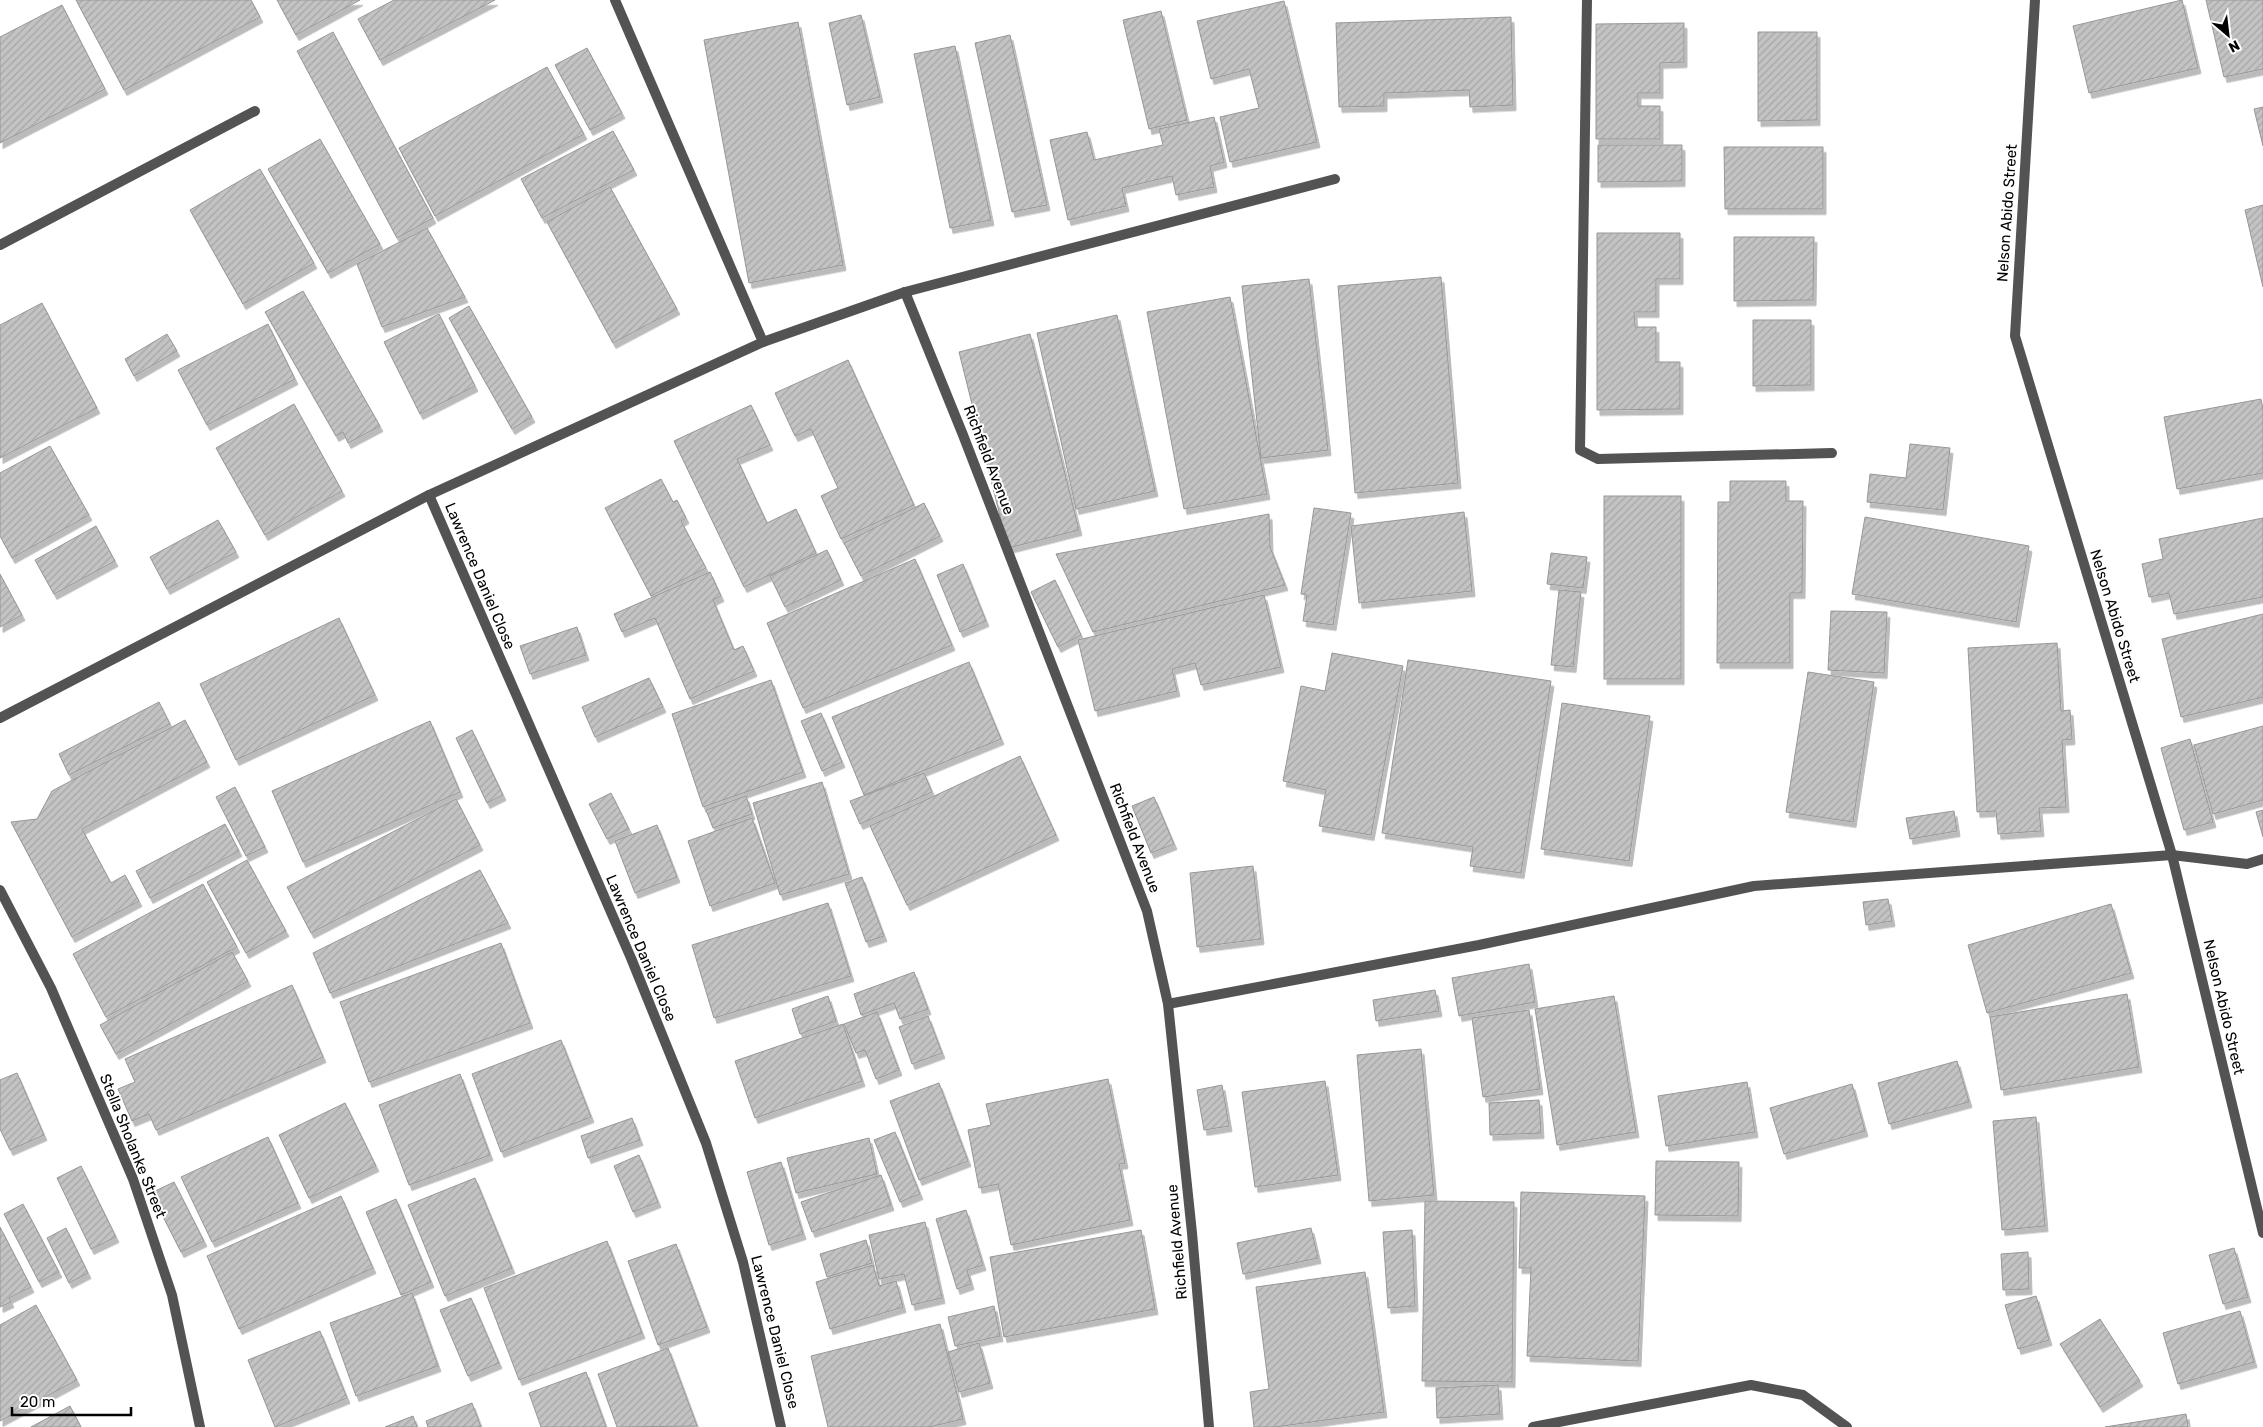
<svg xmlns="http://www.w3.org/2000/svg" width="2263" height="1427" font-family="Rubik,sans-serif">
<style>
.building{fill:url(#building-hatch);stroke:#979797;filter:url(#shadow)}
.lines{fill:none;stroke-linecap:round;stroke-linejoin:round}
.minor{stroke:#535353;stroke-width:10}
.labels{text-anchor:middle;stroke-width:4;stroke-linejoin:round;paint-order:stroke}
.street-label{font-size:15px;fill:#000;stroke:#fff}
</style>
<defs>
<pattern id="building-hatch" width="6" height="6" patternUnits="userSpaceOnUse" patternTransform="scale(1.25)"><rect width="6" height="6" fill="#c3c3c3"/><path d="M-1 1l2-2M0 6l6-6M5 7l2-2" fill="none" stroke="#a6a6a6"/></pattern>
<filter id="shadow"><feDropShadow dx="3" dy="5.5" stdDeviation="0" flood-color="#0004"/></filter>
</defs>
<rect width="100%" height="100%" fill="#fff"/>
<g class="building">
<polygon points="76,0 251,0 260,17 124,90"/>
<polygon points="277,0 360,0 296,35"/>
<polygon points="394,0 495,0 380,60 358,19"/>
<polygon points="2182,0 2198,68 2089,93 2073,26"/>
<polygon points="2206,0 2263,0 2263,69 2224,77"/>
<polygon points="1284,1 1317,142 1230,162 1220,117 1259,108 1249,69 1211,79 1197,21"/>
<polygon points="62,5 105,89 0,143 0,37"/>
<polygon points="1161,11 1187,120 1149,129 1123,20"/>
<polygon points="861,15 880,97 847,105 829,23"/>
<polygon points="1511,17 1513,105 1470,107 1469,90 1384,93 1384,106 1339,107 1336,23"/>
<polygon points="798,22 843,265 749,283 704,40"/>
<polygon points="1684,23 1684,62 1660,63 1660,93 1638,93 1638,106 1660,106 1660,139 1596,139 1596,24"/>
<polygon points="333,32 433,218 397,238 297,51"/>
<polygon points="1758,32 1817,32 1817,120 1758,121"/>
<polygon points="1010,35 1047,205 1012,212 975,43"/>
<polygon points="955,46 991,220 950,228 914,54"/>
<polygon points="587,48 622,113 590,130 555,65"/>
<polygon points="547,67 584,134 435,216 399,148"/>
<polygon points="2263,107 2263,146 2254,109"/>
<polygon points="1214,117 1224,162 1210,166 1214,187 1176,195 1172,176 1122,188 1126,206 1068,220 1050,140 1087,132 1094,160 1163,145 1159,129"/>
<polygon points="613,131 634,170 542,218 521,179"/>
<polygon points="320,139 380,244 328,273 268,169"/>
<polygon points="1598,145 1682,145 1682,181 1598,182"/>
<polygon points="1724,147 1823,147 1823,209 1725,209"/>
<polygon points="260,169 314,263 243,304 190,210"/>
<polygon points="610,187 677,309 613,343 547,222"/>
<polygon points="2263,205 2263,287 2245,210"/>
<polygon points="427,228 465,297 382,327 357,264"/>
<polygon points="1597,233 1680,233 1680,279 1656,279 1656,312 1634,312 1635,327 1656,327 1656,362 1680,362 1680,409 1597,410"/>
<polygon points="1734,237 1814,237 1813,300 1734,301"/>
<polygon points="1441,277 1458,483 1355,493 1338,286"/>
<polygon points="1309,279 1328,450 1261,458 1242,286"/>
<polygon points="303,291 380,426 348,443 343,432 336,436 265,312"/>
<polygon points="1230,297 1267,494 1184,509 1147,312"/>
<polygon points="42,303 97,408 0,458 0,325"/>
<polygon points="469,306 532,417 512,429 449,318"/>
<polygon points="439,314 475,386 420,414 384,342"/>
<polygon points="1117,315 1155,491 1076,509 1037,333"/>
<polygon points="1753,320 1811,320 1811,385 1753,386"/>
<polygon points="268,324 295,379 207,425 178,370"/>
<polygon points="167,334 177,351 134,376 125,359"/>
<polygon points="1030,334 1079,530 1008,548 959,352"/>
<polygon points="848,360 914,505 841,539 821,496 838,488 811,429 795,436 775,393"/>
<polygon points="2261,399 2263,409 2263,473 2177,489 2164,417"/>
<polygon points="294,404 342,491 265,535 216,448"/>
<polygon points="751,405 770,445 737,459 767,523 796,509 816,553 744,587 674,441"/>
<polygon points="1910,444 1950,448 1943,510 1867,502 1870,474 1906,478"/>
<polygon points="50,446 89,515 12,558 0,536 0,473"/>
<polygon points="661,479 673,502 677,500 686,518 681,521 706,568 651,596 605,508"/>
<polygon points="1730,481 1786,481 1786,501 1803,501 1802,593 1790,593 1790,663 1717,663 1718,502 1730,502"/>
<rect x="1604" y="496" width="77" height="183"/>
<polygon points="924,503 940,536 861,576 844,543"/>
<polygon points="1314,508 1351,513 1333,625 1303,621 1307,595 1301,594"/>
<polygon points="1464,512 1472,591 1359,603 1351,526"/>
<polygon points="1269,514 1270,547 1285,585 1093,632 1056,554"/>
<polygon points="1865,517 2029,546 2016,622 1852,594"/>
<polygon points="2263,518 2263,597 2174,614 2169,593 2149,597 2142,564 2163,559 2159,539"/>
<polygon points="218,520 236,552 167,589 150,557"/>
<polygon points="96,526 115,561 54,594 35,560"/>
<polygon points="827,550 841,580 785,607 770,576"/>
<polygon points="1551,553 1587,557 1583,588 1547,584"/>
<polygon points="915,559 952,645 803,708 767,623"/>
<polygon points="963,564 986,621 960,632 937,575"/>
<polygon points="710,572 721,596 713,600 734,650 743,646 754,671 690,699 655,618 622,632 614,614"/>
<polygon points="0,574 22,615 0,627"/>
<polygon points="1055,580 1081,635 1058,647 1031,592"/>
<polygon points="1559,590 1581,592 1573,667 1551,665"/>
<polygon points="1264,595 1281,667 1201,685 1195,663 1172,669 1177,691 1095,711 1078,640"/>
<polygon points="1831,611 1887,612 1884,673 1828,670"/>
<polygon points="2263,614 2263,697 2181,717 2162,639"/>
<polygon points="339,618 375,695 236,760 200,684"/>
<polygon points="577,627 586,655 530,674 520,646"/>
<polygon points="2057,643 2061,711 2070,710 2072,739 2062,740 2066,807 2039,808 2041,831 1998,834 1996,811 1977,812 1968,648"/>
<polygon points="1332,653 1403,666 1371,835 1319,826 1326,790 1283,781 1301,686 1325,691"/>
<polygon points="1408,660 1551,681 1521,873 1470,866 1473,847 1382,833"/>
<polygon points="969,662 1001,739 864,795 832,717"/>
<polygon points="1808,672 1874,682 1853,822 1786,812"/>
<polygon points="649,678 663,707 595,737 582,707"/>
<polygon points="771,680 803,772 703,807 672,714"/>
<polygon points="159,702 170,724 69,775 59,754"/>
<polygon points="1562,703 1650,716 1629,861 1541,849"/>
<polygon points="821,713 842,762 822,771 801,721"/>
<polygon points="185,720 207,762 82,829 111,883 125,875 139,901 72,937 11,822 37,819 52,791"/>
<polygon points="430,721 460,792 303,862 272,791"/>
<polygon points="2263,726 2263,800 2213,814 2194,745"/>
<polygon points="472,730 503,795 487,803 456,738"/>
<polygon points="2190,739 2213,822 2184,830 2161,748"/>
<polygon points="1020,756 1056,835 907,905 870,826"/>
<polygon points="924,773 932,792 860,824 850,801"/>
<polygon points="822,782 849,874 780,895 753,803"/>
<polygon points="235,787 265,847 246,856 216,797"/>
<polygon points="611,793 629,829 607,839 589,804"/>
<polygon points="746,796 752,814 713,828 706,810"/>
<polygon points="1154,797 1174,844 1151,853 1132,806"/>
<polygon points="456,799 480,845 311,933 287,887"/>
<polygon points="2263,810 2263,837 2256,812"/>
<polygon points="1954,811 1957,831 1910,839 1906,818"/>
<polygon points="752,818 775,883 710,906 688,841"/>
<polygon points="225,824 239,851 150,898 136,871"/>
<polygon points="657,825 677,877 635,893 615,841"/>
<polygon points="247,860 286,931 246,953 207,882"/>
<polygon points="1253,866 1261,939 1197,947 1190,873"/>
<polygon points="480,870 508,923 330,993 313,953"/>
<polygon points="862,877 884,936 866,942 845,883"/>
<polygon points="203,884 237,947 106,1017 73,954"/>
<polygon points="1888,899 1892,921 1866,925 1863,902"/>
<polygon points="828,903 851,976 714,1018 692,945"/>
<polygon points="2111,904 2131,973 1987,1013 1968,945"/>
<polygon points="501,943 530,1023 369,1082 340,1002"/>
<polygon points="232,952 248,981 116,1054 100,1025"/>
<polygon points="1529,964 1535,1002 1459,1016 1452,978"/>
<polygon points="914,972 928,1009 900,1019 894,1003 861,1015 854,994"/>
<polygon points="292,985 323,1057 156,1130 149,1114 132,1121 118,1089 135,1082 125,1059"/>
<polygon points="1435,990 1439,1011 1376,1021 1373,1000"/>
<polygon points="2127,994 2139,1067 2001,1090 1990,1017"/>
<polygon points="828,996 836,1021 800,1034 792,1009"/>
<polygon points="1614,996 1636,1132 1557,1145 1535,1009"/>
<polygon points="1529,1010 1540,1089 1483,1097 1472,1018"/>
<polygon points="877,1012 899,1070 876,1079 865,1050 856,1053 844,1024"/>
<polygon points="928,1016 942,1053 912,1064 899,1027"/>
<polygon points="843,1024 862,1081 755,1118 735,1061"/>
<polygon points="561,1040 591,1117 501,1152 472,1074"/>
<polygon points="1421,1049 1434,1195 1369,1201 1357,1055"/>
<polygon points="1957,1061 1969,1102 1889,1124 1878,1083"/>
<polygon points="17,1073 44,1135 10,1150 0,1129 0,1080"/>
<polygon points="460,1074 490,1155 409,1185 379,1105"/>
<polygon points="1108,1079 1125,1163 1119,1164 1130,1220 1011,1245 998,1184 979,1188 968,1130 991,1125 986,1104"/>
<polygon points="1325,1081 1338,1175 1255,1187 1242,1092"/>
<polygon points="1747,1082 1755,1132 1666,1146 1658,1096"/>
<polygon points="939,1083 968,1161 919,1180 890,1101"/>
<polygon points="1852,1084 1865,1131 1784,1154 1770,1108"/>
<polygon points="1222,1085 1229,1126 1204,1130 1197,1090"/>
<polygon points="1539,1100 1541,1133 1490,1135 1489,1103"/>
<polygon points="345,1103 376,1166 309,1198 279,1135"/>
<polygon points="2036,1117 2045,1226 2002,1230 1993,1121"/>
<polygon points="632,1118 640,1140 588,1158 581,1136"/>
<polygon points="895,1132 920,1194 900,1202 874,1140"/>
<polygon points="268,1137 298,1203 212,1242 181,1177"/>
<polygon points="869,1138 877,1174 796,1193 787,1158"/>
<polygon points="639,1155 658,1202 633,1212 614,1166"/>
<polygon points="1656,1161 1739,1162 1738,1216 1655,1215"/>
<polygon points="781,1162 803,1234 769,1245 747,1172"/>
<polygon points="81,1166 116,1237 91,1249 57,1178"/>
<polygon points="881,1175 891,1205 812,1232 801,1202"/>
<polygon points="475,1178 512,1268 445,1296 408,1205"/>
<polygon points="174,1182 204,1241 181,1252 151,1193"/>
<polygon points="1521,1192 1645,1196 1638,1361 1527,1356 1531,1268 1519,1268"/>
<polygon points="341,1196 373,1268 239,1329 207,1256"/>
<polygon points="396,1199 431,1282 401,1295 366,1212"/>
<polygon points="1425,1201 1514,1202 1512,1382 1422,1381"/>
<polygon points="23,1204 59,1272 39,1282 4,1214"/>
<polygon points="966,1210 983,1265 967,1270 971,1284 957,1289 936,1219"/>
<polygon points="925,1222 942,1298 912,1305 904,1274 879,1279 869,1235"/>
<polygon points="0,1227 31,1287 9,1298 11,1302 0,1307"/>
<polygon points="66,1228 88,1273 69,1283 47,1238"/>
<polygon points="1311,1228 1318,1258 1243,1274 1237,1243"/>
<polygon points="1141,1230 1155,1309 1004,1337 990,1257"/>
<polygon points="1412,1230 1415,1306 1388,1308 1383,1232"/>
<polygon points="866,1240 872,1263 827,1277 820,1254"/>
<polygon points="607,1241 642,1333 519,1380 484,1288"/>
<polygon points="676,1244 707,1327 658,1345 628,1261"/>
<polygon points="2234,1248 2248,1297 2223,1304 2209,1255"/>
<polygon points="2028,1252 2029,1289 2003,1290 2001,1254"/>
<polygon points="873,1265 879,1286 896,1281 903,1307 830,1329 816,1282"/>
<polygon points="1365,1272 1384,1412 1275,1427 1254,1427 1250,1392 1269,1389 1256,1287"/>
<polygon points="412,1293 438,1366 356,1396 330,1323"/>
<polygon points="2036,1296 2049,1340 2018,1349 2005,1305"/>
<polygon points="471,1298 499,1363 468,1376 440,1310"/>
<polygon points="36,1305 77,1380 0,1421 0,1325"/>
<polygon points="994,1306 1000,1336 955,1346 948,1317"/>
<polygon points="2240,1311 2254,1362 2178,1384 2163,1333"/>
<polygon points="2100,1319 2140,1381 2100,1407 2060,1344"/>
<polygon points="940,1324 963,1419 929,1427 828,1427 811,1356"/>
<polygon points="320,1331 347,1398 275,1427 248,1360"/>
<polygon points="979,1343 990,1383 959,1392 948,1352"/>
<polygon points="668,1348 697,1426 617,1427 598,1374"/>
<polygon points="586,1372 606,1427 541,1427 529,1393"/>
<polygon points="1498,1385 1500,1414 1437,1418 1436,1388"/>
<polygon points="472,1403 481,1427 428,1427 426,1421"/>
<polygon points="70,1406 81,1427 31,1427"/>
<polygon points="2186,1414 2188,1427 2105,1427"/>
<polygon points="413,1416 417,1427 385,1427"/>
</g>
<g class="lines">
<g class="minor">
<polyline points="1587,0 1580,450 1598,459 1832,453"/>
<polyline points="2035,0 2015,336 2172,855 2263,1233"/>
<polyline points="0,245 255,111"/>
<polyline points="905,292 963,435 1147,911 1168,1004 1192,1233 1209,1427"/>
<polyline points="763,342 905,292 1335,179"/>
<polyline points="429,495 631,958 706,1143 743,1262 781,1427"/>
<polyline points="0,718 429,495 763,342 615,0"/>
<polyline points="0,890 51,988 133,1179 172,1295 200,1427"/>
<polyline points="1168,1004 1479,945 1754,886 2172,855 2247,864 2263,859"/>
<polyline points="1533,1427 1751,1385 1803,1395 1847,1427"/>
</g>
</g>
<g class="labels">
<g class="street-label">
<text transform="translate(2007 213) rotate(-86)" y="5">Nelson Abido Street</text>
<text transform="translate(989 460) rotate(69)" y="5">Richfield Avenue</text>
<text transform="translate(480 576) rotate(67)" y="5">Lawrence Daniel Close</text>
<text transform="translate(2115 616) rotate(73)" y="5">Nelson Abido Street</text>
<text transform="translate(1135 838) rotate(69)" y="5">Richfield Avenue</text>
<text transform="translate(641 948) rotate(67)" y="5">Lawrence Daniel Close</text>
<text transform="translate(2224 1007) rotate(77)" y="5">Nelson Abido Street</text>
<text transform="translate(133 1146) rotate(68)" y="5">Stella Sholanke Street</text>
<text transform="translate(1177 1242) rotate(-95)" y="5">Richfield Avenue</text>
<text transform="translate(775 1332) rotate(76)" y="5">Lawrence Daniel Close</text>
</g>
</g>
<g transform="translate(2228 35) rotate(152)" stroke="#ffffff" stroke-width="4" paint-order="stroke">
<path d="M0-4L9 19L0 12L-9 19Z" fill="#000000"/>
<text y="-8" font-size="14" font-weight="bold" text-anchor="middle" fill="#000000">N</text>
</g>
<path d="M12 1407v8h119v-8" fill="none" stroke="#000000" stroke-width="2.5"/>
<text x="20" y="1407" font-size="15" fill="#000000" stroke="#ffffff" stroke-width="4" paint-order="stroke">20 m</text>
</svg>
